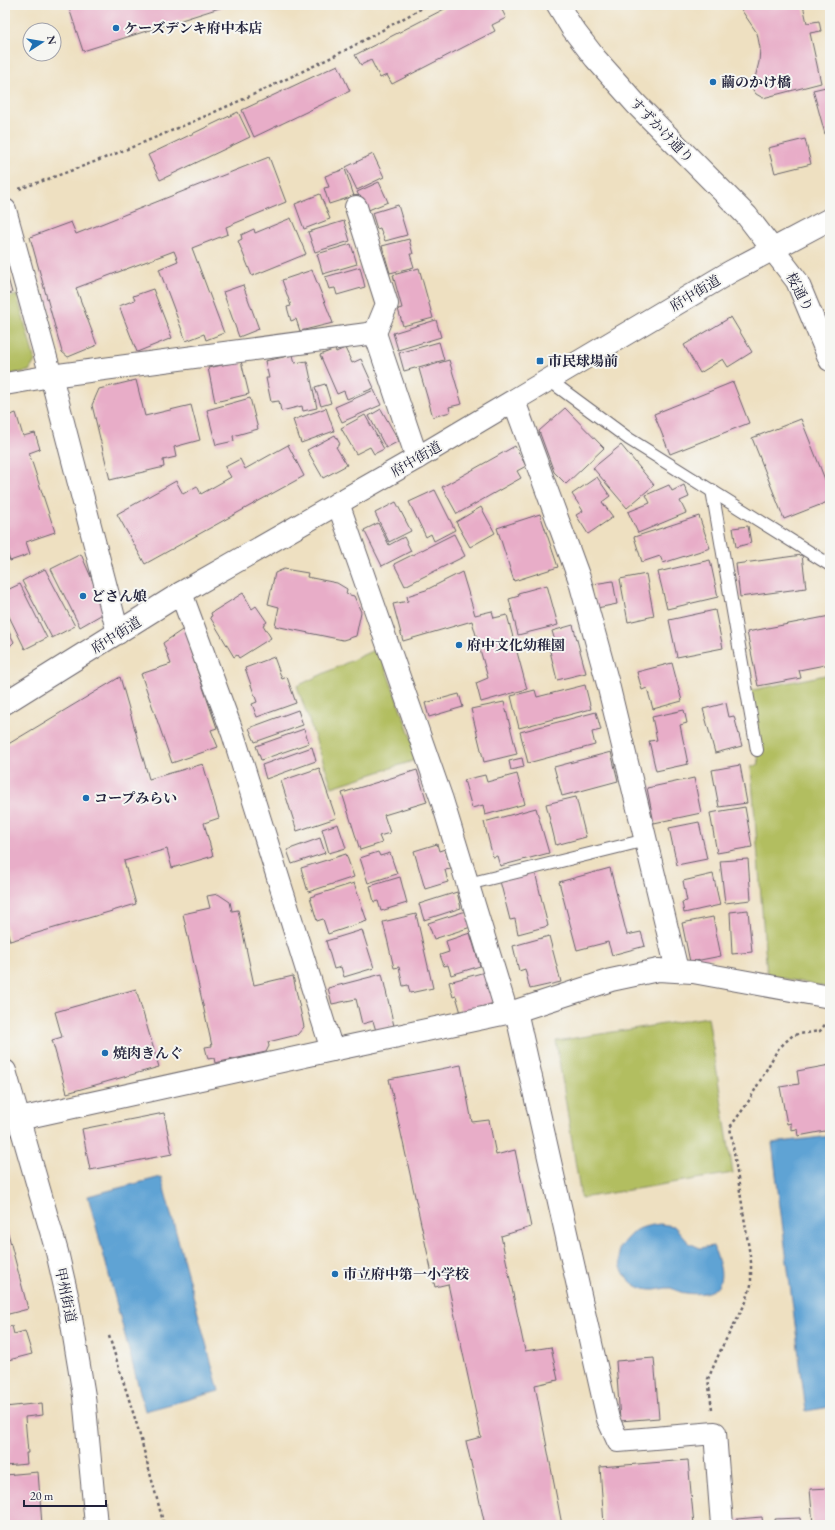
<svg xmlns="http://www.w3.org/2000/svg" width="835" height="1530" font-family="'EB Garamond','Noto Serif JP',serif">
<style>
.green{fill:#b2be60;stroke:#6a704e}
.water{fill:#5fa3d4;stroke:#406288}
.building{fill:#e8adc8}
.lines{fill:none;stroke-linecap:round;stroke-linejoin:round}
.lane-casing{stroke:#69646a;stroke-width:14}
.street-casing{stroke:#69646a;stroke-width:24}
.secondary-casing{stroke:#69646a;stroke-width:24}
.primary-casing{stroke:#69646a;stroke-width:24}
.highway-casing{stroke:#69646a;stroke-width:24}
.path{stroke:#69646a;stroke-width:2.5;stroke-dasharray:3 3;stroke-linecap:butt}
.lane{stroke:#fff;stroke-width:12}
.street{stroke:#fff;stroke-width:22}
.secondary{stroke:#fff;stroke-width:22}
.primary{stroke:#fff;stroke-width:22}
.highway{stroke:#fff;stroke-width:22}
.poi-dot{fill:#1f6fb2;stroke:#f6f6f2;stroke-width:1.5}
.labels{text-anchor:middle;stroke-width:4;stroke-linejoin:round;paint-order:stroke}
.poi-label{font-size:14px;font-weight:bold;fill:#22223b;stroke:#f6f6f2;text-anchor:start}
.street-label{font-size:14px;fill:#22223b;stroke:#f6f6f2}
</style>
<rect width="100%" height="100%" fill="#f6f6f2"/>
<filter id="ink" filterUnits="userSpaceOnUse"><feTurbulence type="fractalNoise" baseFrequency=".025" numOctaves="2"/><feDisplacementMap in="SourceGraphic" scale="8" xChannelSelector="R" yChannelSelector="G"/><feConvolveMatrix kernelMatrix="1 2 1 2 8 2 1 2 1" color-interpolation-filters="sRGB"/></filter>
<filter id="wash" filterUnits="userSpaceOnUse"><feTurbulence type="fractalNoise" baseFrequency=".012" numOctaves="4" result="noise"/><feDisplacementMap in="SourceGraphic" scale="16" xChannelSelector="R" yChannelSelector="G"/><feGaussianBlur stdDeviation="0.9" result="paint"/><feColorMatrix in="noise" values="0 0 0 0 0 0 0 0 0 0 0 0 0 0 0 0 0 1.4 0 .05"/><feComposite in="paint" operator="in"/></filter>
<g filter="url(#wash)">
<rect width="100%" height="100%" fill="#eee0c1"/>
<g class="green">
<polygon points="17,295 35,361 29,371 5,375 5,298"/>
<polygon points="378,648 419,759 332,787 297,686"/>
<polygon points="830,674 830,988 767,975 751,767 759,764 748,691"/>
<polygon points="708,1017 733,1173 581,1198 556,1041"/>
</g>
<g class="water">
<polygon points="830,1136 830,1407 806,1411 772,1143"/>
<polygon points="161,1177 219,1391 145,1411 88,1196"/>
<path d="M660,1224L674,1226L689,1243L700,1248L713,1246C720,1264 730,1288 704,1293C698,1294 691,1294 686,1293C681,1293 676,1290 671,1288C664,1287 657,1291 650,1290C635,1289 623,1277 620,1263C619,1259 619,1253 619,1248C633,1230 637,1227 660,1224Z"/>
</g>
<g id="blocks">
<g class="building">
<polygon points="68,5 229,5 83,51"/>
<polygon points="452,5 506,5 507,7 502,10 506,18 492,25 495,31 392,84 387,75 380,78 371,60 361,65 355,55"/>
<polygon points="738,5 803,5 807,23 819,21 821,31 810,33 821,83 763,98 756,94 753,90 753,86 759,62 760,48 757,33"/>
<polygon points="338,65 350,91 254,137 242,110"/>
<polygon points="830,86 830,133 825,134 813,90"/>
<polygon points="238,112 250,137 160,180 148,155"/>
<polygon points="805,139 811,164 775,173 768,148"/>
<polygon points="373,154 384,177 357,190 346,167"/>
<polygon points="269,157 286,202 226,227 228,234 192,248 224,333 206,340 204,334 186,341 159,269 178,261 174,251 76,288 97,345 68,357 62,352 30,237 71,222 76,234"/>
<polygon points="345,169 354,196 329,204 324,188 329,187 325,176"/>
<polygon points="379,182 388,202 366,211 357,192"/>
<polygon points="320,194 330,219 304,229 295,204"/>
<polygon points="398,205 407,235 385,241 380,228 377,229 372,213"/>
<polygon points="291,218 306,254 252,276 238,241 242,239 241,235 254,229 255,233"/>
<polygon points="344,221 350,241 315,252 308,232"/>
<polygon points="409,239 413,254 410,254 414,267 390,273 382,246"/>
<polygon points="351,244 357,264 323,274 317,254"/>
<polygon points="5,267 12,293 5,294"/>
<polygon points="360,267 365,287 337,295 335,288 329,289 325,277"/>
<polygon points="419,268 433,318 403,326 398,309 402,308 393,275"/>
<polygon points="312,270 333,323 300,331 296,319 291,321 287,307 291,306 282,280"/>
<polygon points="243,285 259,329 239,337 223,292"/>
<polygon points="153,289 172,338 137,352 119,306 135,300 133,296"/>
<polygon points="731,317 752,352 728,367 723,359 700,373 684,345"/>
<polygon points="436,320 441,337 398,350 393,333"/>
<polygon points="439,342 444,360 404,371 399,353"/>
<polygon points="345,348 352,363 361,359 374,388 347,399 344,391 337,394 320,355 335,349 336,352"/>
<polygon points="293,355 295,363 307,361 317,408 303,411 302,406 281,411 279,401 271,402 266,378 269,378 265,361"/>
<polygon points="449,360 462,404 449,407 450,412 433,417 419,369"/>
<polygon points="241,361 249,394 215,402 208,368"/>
<polygon points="136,380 145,416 191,405 200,440 174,447 176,457 163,460 164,467 110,480 92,405 99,389"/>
<polygon points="733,382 749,423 670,454 654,414"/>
<polygon points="325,384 331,403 321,406 315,387"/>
<polygon points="374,390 381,405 342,422 335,407"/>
<polygon points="250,398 258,429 233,436 234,441 216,445 207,410"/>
<polygon points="326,408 334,431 301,443 293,420"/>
<polygon points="565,408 604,448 566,484 554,472 539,431"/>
<polygon points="381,409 399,441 386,448 369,416"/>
<polygon points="16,413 23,436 35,433 40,449 29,453 55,532 26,542 30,554 10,561 6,549 5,550 5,417"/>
<polygon points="365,415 384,449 374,454 370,447 356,454 341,428"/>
<polygon points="801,419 830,492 830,501 784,519 752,438"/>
<polygon points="335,435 340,444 336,447 347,465 323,478 307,450"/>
<polygon points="288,445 304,476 145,564 117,514 176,481 183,494 197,486 201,494 231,477 225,467 240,459 245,469"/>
<polygon points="621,445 654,485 627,508 593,468"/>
<polygon points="515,446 526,466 517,471 521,478 457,514 442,487"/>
<polygon points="597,477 610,496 602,502 613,517 588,534 576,515 583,511 572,494"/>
<polygon points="669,485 672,491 684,485 689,497 680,501 686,513 638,533 628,512 650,503 646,495"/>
<polygon points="435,490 455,530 434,541 431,534 426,537 409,502"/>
<polygon points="396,502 411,531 389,542 375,513"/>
<polygon points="481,507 495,533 470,547 456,522"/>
<polygon points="540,514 558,567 514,581 497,528"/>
<polygon points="699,516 710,548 663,563 660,556 642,562 634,537"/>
<polygon points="378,523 389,545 404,537 411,551 382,566 364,530"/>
<polygon points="748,526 751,543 736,547 733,528"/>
<polygon points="454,534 465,556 405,586 394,564"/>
<polygon points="81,554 106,612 80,627 51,569"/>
<polygon points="802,555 806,588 740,597 736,564"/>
<polygon points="710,560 718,597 667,609 658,572"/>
<polygon points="45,569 75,626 52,638 22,581"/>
<polygon points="284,569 308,573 307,577 337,583 347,589 346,594 354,596 361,612 356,636 343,640 275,626 279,607 268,604 275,573"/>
<polygon points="462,572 475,615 492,611 494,618 507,615 527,689 481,702 476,683 488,678 472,621 403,641 393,604 408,601 407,596 426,590"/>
<polygon points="646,574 654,616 628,622 620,579"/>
<polygon points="613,581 617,604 597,608 593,584"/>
<polygon points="20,584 47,638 25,649 5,608 5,591"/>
<polygon points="547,585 558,625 518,635 509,599 519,596 518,593"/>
<polygon points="243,593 252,609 256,606 267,622 263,625 271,638 239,658 237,655 234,657 210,617 212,616 211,613"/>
<polygon points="715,610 723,648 677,657 669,620"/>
<polygon points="830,616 830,664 799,670 801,678 758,686 747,632"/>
<polygon points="5,624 14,642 5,651"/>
<polygon points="573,625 586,673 557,680 548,643 555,641 552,631"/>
<polygon points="185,628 190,643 188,644 217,728 211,730 218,747 172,763 141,674 171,664 163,643"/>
<polygon points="274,657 282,679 287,677 296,703 257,717 252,704 257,702 245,668"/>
<polygon points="672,663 682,701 653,709 647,688 642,690 637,672"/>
<polygon points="120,677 149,779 203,764 219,818 204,823 213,856 172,868 167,849 124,861 136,904 10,941 5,923 5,746"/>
<polygon points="585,685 591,709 519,728 511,696 535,690 537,697"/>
<polygon points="459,694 463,707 429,717 425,703"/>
<polygon points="504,702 517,754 484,762 471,709"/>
<polygon points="726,703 729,717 734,716 742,746 715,753 703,709"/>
<polygon points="298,710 303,725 255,742 249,728"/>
<polygon points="684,710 687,723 680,725 688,764 656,771 649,741 657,740 652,717"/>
<polygon points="596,712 601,730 592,732 595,745 528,763 520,732"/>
<polygon points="304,729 309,743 261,760 256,746"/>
<polygon points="312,747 316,761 266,779 262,765"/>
<polygon points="611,752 618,781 562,796 554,767"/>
<polygon points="522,758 524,767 511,770 509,761"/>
<polygon points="740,765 747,803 719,807 712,770"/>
<polygon points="319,768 336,818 297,831 281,781"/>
<polygon points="417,770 427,802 384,815 390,833 379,836 382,843 360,850 342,793"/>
<polygon points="517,774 525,804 485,815 483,805 472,808 464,780 485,775 487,782"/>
<polygon points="694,778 701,813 654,823 647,788"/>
<polygon points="576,797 586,837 556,845 546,804"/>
<polygon points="745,807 752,847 717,853 710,813"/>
<polygon points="536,808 549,853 500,866 497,856 493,857 484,822"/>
<polygon points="699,822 707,859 677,865 669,828"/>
<polygon points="338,824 346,848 329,853 322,829"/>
<polygon points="320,838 325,853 292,864 287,850"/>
<polygon points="437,844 439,851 445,849 451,869 445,870 448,882 425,889 414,851"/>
<polygon points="378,852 380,856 390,853 397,874 368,883 360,858"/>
<polygon points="346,854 354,877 308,892 301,868"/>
<polygon points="748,859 751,900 725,903 720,861"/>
<polygon points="610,868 627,935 641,932 645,946 612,955 608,942 577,950 559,882"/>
<polygon points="535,872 548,926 518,934 515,919 510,920 500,881"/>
<polygon points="713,874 720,905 684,913 682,902 687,901 683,881"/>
<polygon points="400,877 407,903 381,911 378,901 374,902 370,886"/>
<polygon points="354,883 367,921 328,934 323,919 317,921 310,897"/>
<polygon points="457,892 461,908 424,920 419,904"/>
<polygon points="218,894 230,902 232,911 238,910 254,985 293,976 304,1027 297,1035 268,1042 269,1046 266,1052 215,1063 214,1058 208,1059 205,1047 212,1046 183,914 210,908 207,896"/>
<polygon points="748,910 752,952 732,954 730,912"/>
<polygon points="466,911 471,927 434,939 428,923"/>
<polygon points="416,914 433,988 410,993 408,985 403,986 399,967 394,968 383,922"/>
<polygon points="713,917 721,956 690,962 682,923"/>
<polygon points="362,930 374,968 344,977 341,967 334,969 326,941"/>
<polygon points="470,933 480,966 451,975 448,965 444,966 440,955 449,952 446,941"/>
<polygon points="549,936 561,982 530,989 525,969 519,971 513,946"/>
<polygon points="485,972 494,1003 461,1013 456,996 453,997 449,982"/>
<polygon points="382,974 394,1026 376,1031 373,1021 362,1024 356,999 332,1004 328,988"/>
<polygon points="136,989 159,1067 67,1093 52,1040 62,1037 55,1012"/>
<polygon points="461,1065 472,1122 489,1120 496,1155 515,1150 531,1227 501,1236 525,1351 551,1347 558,1380 535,1385 562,1525 485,1525 466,1441 481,1437 448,1284 435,1287 389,1079"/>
<polygon points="830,1065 830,1130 798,1136 797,1129 791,1130 791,1123 787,1124 780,1087 799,1084 797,1071"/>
<polygon points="164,1113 172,1154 90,1170 82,1129"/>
<polygon points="8,1233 28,1309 5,1315 5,1234"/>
<polygon points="12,1326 14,1334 25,1331 32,1354 5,1361 5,1328"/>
<polygon points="654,1358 659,1418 620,1421 616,1361"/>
<polygon points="42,1403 43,1415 25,1417 28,1453 26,1453 27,1464 5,1466 5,1407"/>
<polygon points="688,1460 694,1525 604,1525 600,1467"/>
<polygon points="38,1472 42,1525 5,1525 5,1475"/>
<polygon points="830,1488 830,1525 813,1525 810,1489"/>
<polygon points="762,1517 763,1525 737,1525 737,1519"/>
<polygon points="800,1518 801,1525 776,1525 775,1519"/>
</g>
</g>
</g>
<g filter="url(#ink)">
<use href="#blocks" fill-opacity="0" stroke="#69646a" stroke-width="1"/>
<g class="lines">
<g class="lane-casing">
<g id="lane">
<polyline points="549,380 629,439 830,565"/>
<polyline points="712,490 757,750"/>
<polyline points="468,884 646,840"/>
</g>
</g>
<g class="street-casing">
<g id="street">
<polyline points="356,207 387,304 375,333"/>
<polyline points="5,210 51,376 118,633"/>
<polyline points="5,384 51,376 375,333 417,458"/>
<polyline points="514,401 579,578 608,684 677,970"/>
<polyline points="338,503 442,800 507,1013"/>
<polyline points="181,593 233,734 332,1050"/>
<polyline points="516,1011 608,1419 618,1441 715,1433 722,1525"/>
<polyline points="19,1119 332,1050 516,1011 611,980 658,970 693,972 830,997"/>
</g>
</g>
<g class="secondary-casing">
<polyline id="secondary" points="558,5 572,28 595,58 636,104 747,216 797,281 830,360"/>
</g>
<g class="primary-casing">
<polyline id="primary" points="5,703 181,593 417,458 730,272 830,219"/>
</g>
<g class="highway-casing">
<polyline id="highway" points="5,1071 57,1252 68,1300 84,1396 96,1525"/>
</g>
<g class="path">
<path d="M19,189C126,153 230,107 332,57C364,41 396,22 428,5"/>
<polyline points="109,1336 137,1425 164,1525"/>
<polyline points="712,1409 708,1379 722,1347 746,1302 751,1285 751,1262 730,1127 747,1104 778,1049 793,1035 820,1031 827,1022"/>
<polyline points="149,1525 164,1523"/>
</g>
<use href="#lane" class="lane"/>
<use href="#street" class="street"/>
<use href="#secondary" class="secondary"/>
<use href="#primary" class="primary"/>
<use href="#highway" class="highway"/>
</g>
</g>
<g class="poi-dot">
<circle cx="116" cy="28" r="4"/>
<circle cx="713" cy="82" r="4"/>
<rect x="536" y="357" width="8" height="8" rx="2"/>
<circle cx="83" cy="596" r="4"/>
<circle cx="459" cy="645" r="4"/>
<circle cx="86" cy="798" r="4"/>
<circle cx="105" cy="1053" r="4"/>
<circle cx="335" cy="1274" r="4"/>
</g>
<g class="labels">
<g class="poi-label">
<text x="124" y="33">ケーズデンキ府中本店</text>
<text x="721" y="87">繭のかけ橋</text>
<text x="548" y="366">市民球場前</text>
<text x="91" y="601">どさん娘</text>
<text x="467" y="650">府中文化幼稚園</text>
<text x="94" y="803">コープみらい</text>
<text x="113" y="1058">焼肉きんぐ</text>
<text x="343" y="1279">市立府中第一小学校</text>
</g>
<g class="street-label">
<text transform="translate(662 130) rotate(46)" y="5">すずかけ通り</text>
<text transform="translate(800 292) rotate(62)" y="5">桜通り</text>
<text transform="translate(695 293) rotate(-31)" y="5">府中街道</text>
<text transform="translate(416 459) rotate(-30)" y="5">府中街道</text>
<text transform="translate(116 635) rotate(-32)" y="5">府中街道</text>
<text transform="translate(66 1295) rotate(78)" y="5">甲州街道</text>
</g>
</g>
<rect width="835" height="1530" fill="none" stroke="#f6f6f2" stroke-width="20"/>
<g transform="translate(42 42) rotate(78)"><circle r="19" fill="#f6f6f2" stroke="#a1a1a9"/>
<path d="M0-3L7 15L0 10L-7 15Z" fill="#1f6fb2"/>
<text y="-6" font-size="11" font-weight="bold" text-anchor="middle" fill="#22223b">N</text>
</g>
<path d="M24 1500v6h82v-6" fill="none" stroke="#22223b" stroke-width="2"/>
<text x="30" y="1500" font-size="12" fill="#22223b" stroke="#f6f6f2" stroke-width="3" paint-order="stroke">20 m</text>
</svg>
